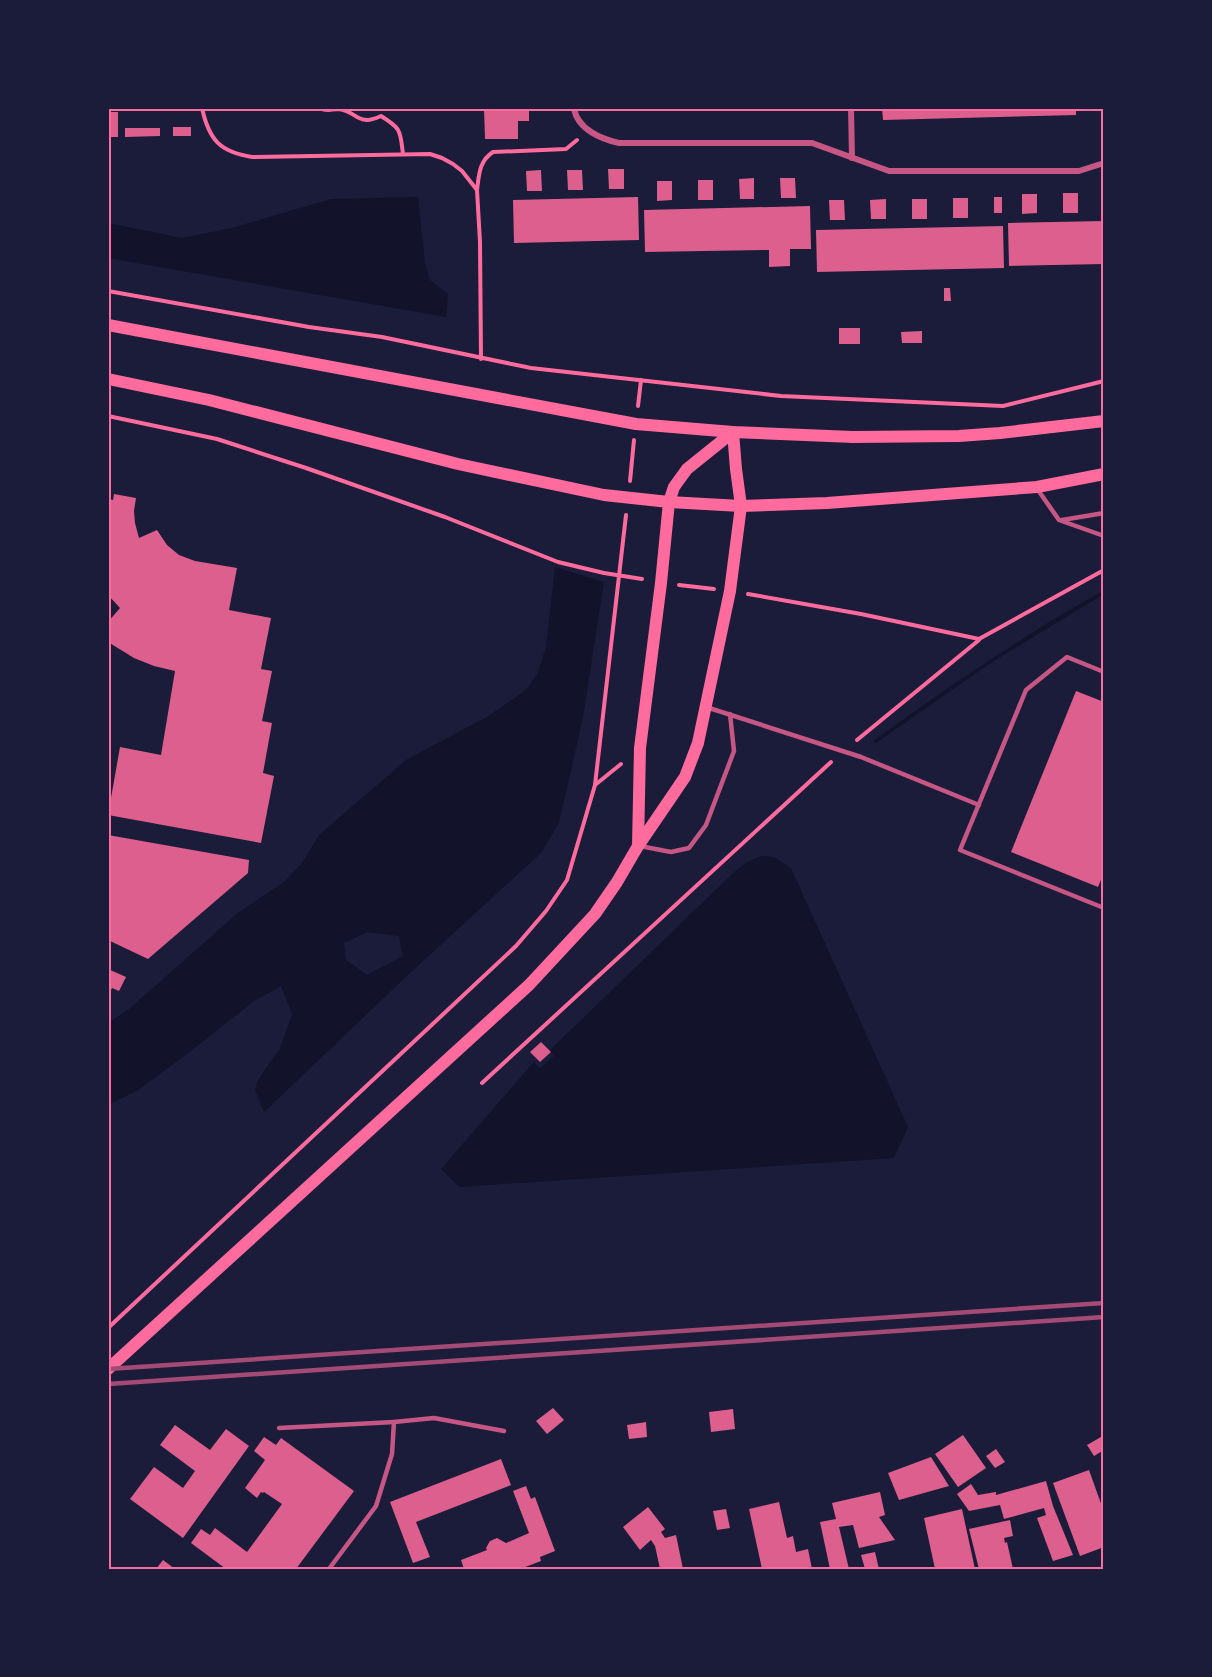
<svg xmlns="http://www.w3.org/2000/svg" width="1212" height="1677" font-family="'Crimson Pro',serif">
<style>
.water{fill:#12122b;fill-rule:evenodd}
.building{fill:#dd5f8e}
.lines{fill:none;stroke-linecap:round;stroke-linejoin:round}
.path{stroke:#ff6b9d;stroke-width:4}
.service{stroke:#c65784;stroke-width:4.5}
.minor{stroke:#c65784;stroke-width:6}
.secondary{stroke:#ff6b9d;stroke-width:12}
.rail{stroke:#a44b75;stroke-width:4.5}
.neatline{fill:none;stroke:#ff6b9d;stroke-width:2}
</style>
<rect width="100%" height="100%" fill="#1b1b3a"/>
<g class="water">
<polygon points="418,197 425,263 430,280 448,294 446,317 108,258 108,223 182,238 232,228 331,199"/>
<path d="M555,567L604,582L583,717L559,823L542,852L409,974L264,1112L255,1090L257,1082L266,1068L280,1049L292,1014L281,986L254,1001L191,1051L138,1090L108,1105V1023L129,1009L239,912L284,882L302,863L319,835L406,760L487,717L526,690L537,675L546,647ZM367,932L399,936L403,956L367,975L346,960L344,943Z"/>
<path d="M1104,590V594L989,664L876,743L873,741C948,687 1024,635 1104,590Z"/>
<path d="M762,856L774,857L791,868L908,1127L894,1158L459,1187L441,1169L534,1062L540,1068L554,1056L549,1051L729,877C740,867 748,860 762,856Z"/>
</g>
<g class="building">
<polygon points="484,108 529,108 529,121 518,121 518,139 485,139"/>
<polygon points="882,108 1076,108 1076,115 883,120"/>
<rect x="108" y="112" width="10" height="25"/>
<rect x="173" y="127" width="18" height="9"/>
<polygon points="125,128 160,128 160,136 125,137"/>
<polygon points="608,169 624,169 624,189 609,189"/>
<polygon points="541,170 542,191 527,191 526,171"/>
<polygon points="567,170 582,170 583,190 568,190"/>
<polygon points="754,178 754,199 740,199 739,179"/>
<polygon points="780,178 795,178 796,198 781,198"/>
<rect x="698" y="180" width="15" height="20"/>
<polygon points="657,181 672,181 672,200 657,201"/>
<rect x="1063" y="193" width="15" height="20"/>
<polygon points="1022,194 1037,194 1037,213 1022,214"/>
<polygon points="638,197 639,240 514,243 513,200"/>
<rect x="994" y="197" width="8" height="16"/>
<rect x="953" y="198" width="15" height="20"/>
<polygon points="886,199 886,219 871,219 870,200"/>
<rect x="912" y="199" width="15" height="20"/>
<polygon points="829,200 844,200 845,220 830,220"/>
<polygon points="810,206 811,249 790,249 790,266 769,267 769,250 645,252 644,210"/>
<polygon points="1104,221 1104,264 1009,266 1008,223"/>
<polygon points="1003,226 1004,268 817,272 816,230"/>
<polygon points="944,288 950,288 951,301 944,301"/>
<rect x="839" y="328" width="21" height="16"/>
<polygon points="922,331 922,343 902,343 901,332"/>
<polygon points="114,494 136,498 134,511 135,523 139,538 157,530 167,545 179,555 195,561 237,568 229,610 271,618 261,669 272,671 262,721 272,723 263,773 274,776 261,843 108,815 120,747 161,755 175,671 154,666 134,658 108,642 108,622 120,608 108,595 108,499 113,500"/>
<polygon points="1076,691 1104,702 1104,872 1098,887 1011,852"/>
<polygon points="108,835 249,860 248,873 148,959 108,940"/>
<polygon points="108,969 126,977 119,991 112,988 108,996"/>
<polygon points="541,1042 551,1052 540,1062 530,1052"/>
<polygon points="553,1408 564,1420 547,1434 536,1421"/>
<polygon points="733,1409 735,1429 711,1432 709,1412"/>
<polygon points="646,1422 647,1437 629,1439 627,1425"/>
<polygon points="175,1425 210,1450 226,1429 249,1446 183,1538 130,1499 154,1467 183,1488 195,1471 160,1445"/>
<polygon points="963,1435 986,1468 958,1487 935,1454"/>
<polygon points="264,1437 276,1445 281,1438 354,1491 296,1569 226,1569 191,1543 201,1529 210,1535 215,1528 247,1552 282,1504 264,1492 263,1493 261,1492 257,1498 245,1488 265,1460 254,1451"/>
<polygon points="1101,1437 1104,1442 1104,1450 1094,1456 1087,1445"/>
<polygon points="996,1449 1005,1462 995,1468 986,1456"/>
<polygon points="931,1457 949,1486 899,1500 888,1473"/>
<polygon points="501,1459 511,1485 416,1522 430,1557 413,1563 390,1502"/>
<polygon points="1089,1470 1104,1512 1104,1547 1080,1556 1053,1483"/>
<polygon points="1046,1481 1053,1506 1073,1555 1053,1561 1037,1518 1046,1515 1044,1508 1004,1519 1000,1505 969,1511 957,1494 971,1484 978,1495 996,1492 996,1495"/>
<polygon points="526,1486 531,1499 535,1497 555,1551 540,1557 541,1561 520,1569 464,1569 461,1560 487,1550 486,1548 490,1541 497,1538 506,1543 529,1533 513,1491"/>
<polygon points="880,1492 885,1515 879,1517 895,1540 859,1548 853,1525 839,1527 849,1569 830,1569 820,1522 836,1519 832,1503"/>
<polygon points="779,1502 787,1538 793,1536 796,1552 808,1549 812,1569 762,1569 749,1509"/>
<polygon points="648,1507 665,1529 661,1532 665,1538 676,1535 683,1569 660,1569 655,1546 651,1540 640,1550 623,1527"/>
<polygon points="726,1509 730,1528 717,1530 713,1511"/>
<polygon points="962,1509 975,1569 935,1569 924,1518"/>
<polygon points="1010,1520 1013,1536 1004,1538 1005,1543 1007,1542 1013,1569 979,1569 969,1529"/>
<polygon points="875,1552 879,1569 865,1569 861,1555"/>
<polygon points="163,1560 175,1569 156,1569"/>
</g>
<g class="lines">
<g class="path">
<path d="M202,108C209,140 220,152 252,157L430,154L442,158L453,164L462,171L477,190L480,242L481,359"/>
<path d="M320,108C327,112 331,109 339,109C358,112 358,127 381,116C402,129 400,131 403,154"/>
<path d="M477,190C479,175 479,161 493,152L566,149L577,140"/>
<polyline points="108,291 309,327 382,337 531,368 781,396 1003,406 1104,381"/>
<polyline points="638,406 641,380"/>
<polyline points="108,416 217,439 306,468 445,517 558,562 604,573 642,579"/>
<polyline points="630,481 634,440"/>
<polyline points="679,585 714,589"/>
<polyline points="748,594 861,614 979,639 1104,570"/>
<polyline points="857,740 979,640"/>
<polyline points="595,785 621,764"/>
<polyline points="482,1083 831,762"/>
<polyline points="108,1328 516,946 546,911 567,880 595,785 626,515"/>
</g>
<g class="service">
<polyline points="1038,490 1059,520 1104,536"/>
<polyline points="1062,520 1104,513"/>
<polyline points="1104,672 1067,657 1026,690 960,850 1104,908"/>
<polyline points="706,707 861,757 979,805"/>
<polyline points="640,846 671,852 689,848 706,825 734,751 730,714"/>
<polyline points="279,1428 394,1422"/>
<polyline points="329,1569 376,1506 392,1454 394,1422 434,1418 504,1431"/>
</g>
<g class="minor">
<path d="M574,108C577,129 601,139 619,143H812L889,171H1079L1104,163"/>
<polyline points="851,108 852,158"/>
</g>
<g class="secondary">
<polyline points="108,325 636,424 733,432 853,437 959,436 1000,433 1104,421"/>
<polyline points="108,379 209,400 458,464 604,495 669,502 741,506 827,503 1037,487 1104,474"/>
<polyline points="638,846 640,748 661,583 669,502 674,487 687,469 733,432"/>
<polyline points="108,1369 529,985 595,914 617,882 638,846 685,777 698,743 730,591 741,506 736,469 733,432"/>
</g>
<g class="rail">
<polyline points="108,1369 1104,1303"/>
<polyline points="108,1384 1104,1317"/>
</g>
</g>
<rect width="1212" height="1677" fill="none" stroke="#1b1b3a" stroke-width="219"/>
<rect x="110" y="110" width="992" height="1458" class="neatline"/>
</svg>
